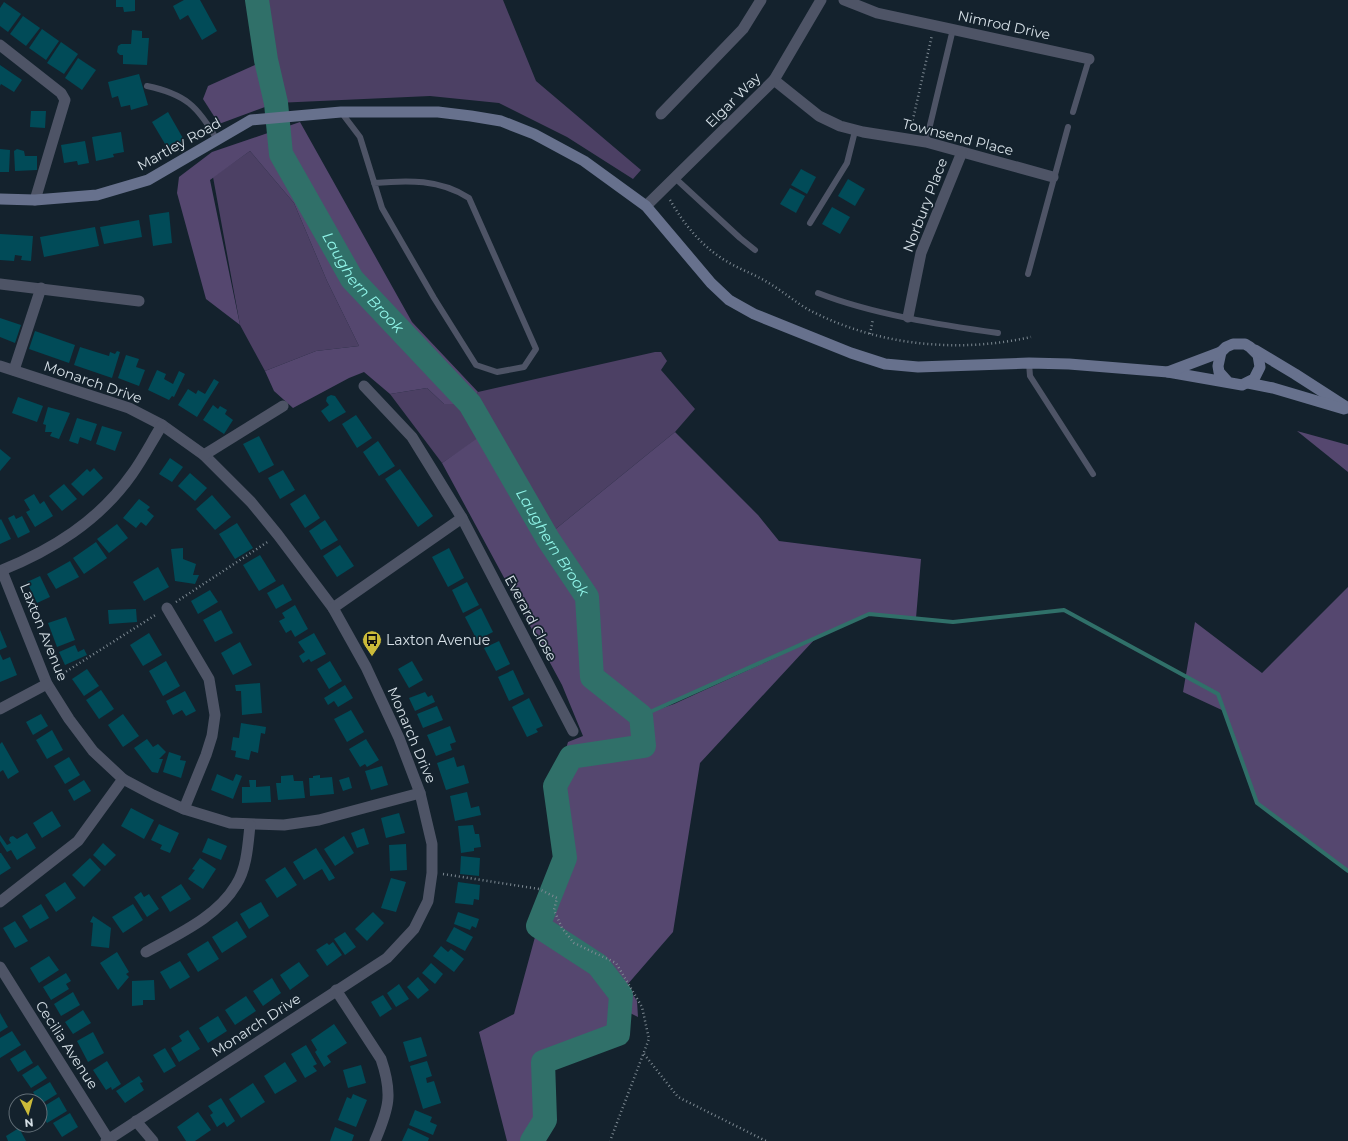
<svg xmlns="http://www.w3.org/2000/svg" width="1348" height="1141" font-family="Montserrat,sans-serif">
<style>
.green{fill:#4c4064}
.forest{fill:#55476f;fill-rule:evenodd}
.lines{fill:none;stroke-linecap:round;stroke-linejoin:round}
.stream{stroke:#307069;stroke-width:4}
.river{stroke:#307069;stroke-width:24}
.building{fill:#014b58}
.path{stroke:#7d8992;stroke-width:2.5;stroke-dasharray:1 3;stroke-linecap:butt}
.service{stroke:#4e5466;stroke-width:6}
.minor{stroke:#4e5466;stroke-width:11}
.secondary{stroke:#67718d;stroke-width:11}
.labels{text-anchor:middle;stroke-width:3.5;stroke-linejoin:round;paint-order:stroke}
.street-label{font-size:14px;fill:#d6e0e7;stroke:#14222d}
.poi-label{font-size:14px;fill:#d6e0e7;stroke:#14222d;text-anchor:start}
.water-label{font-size:15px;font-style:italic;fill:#8ff4e8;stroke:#14222d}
</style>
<rect width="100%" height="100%" fill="#14222d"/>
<g class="green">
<polygon points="257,0 503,0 536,81 641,170 633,179 567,137 499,103 430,96 276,103 266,60"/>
<polygon points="250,151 294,203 327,281 359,346 316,351 265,371 240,325 213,177"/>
<polygon points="655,352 661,352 667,361 661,370 695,409 675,432 547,536 486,434 442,463 390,394 427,388 444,404 470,404 478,392"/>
</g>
<g class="forest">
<polygon points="266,60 276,103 219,124 203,99 208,86"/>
<polygon points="300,122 412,322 478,392 470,404 444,404 427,388 390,394 364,372 349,378 293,408 274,391 265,371 316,351 359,346 327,281 294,203 250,151 210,180 240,325 206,299 177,193 179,177 212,152"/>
<polygon points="1297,431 1348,445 1348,472"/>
<path d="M675,432L758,515L779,541L921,559L916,618L869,614L815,639L700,763L673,932L627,985L637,1001L638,1017L628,1012L618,1034L543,1062L545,1120L532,1141H507L479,1032L514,1014L538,926L565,858L555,786L568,742L583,736L562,685L442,463L485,433L547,536ZM781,655L674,704L648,713Z"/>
<polygon points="1348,587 1348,871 1257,803 1224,711 1183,692 1195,622 1262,673"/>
</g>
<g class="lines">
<polyline class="stream" points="641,716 869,614 953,622 1064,610 1218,694 1257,803 1348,871"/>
<path class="river" id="s1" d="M257,0L266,60L276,103L281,154L352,279L470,404L548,539L587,597L592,677L641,716L644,746L571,757L555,786L565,858L538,926L598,965L621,995L618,1034L543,1062L545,1120L532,1141"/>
</g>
<g class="building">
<polygon points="116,0 135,0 135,11 124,12 123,7 116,7"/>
<polygon points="184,0 200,0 217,31 202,40 188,15 180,20 173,6"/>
<polygon points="4,2 21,14 8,32 0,26 0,8"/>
<polygon points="23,16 40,28 26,46 10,34"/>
<polygon points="42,29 59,41 46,60 29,48"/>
<polygon points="132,30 142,31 142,38 149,38 147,65 123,64 123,55 120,55 117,52 118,46 121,44 131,44"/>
<polygon points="61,42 78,54 64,74 47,63"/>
<polygon points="78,58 96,70 82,90 65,78"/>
<polygon points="0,65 22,80 14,92 1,84 0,86"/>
<polygon points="139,74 148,105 131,110 130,105 121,107 118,96 112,98 108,82"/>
<polygon points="31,111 46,111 45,128 30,127"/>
<polygon points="168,112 184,140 168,149 152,122"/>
<polygon points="121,132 124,152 113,154 114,157 96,161 92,137"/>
<polygon points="85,141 89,163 78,165 77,161 64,163 61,145"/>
<polygon points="0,149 10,150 9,172 0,172"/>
<polygon points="17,149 24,151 25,156 37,156 37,170 15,171 14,151"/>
<polygon points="801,169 816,177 807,194 791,185"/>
<polygon points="848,179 865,189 855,206 838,196"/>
<polygon points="790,188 805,196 796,213 780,204"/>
<polygon points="832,207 850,217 840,234 822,224"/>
<polygon points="169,212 172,243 153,246 149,215"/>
<polygon points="139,220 142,237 104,244 100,227"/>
<polygon points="95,227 99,246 44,257 40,237"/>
<polygon points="0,234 33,236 31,261 21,260 22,256 15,255 14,261 0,260"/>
<polygon points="0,318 21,325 15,343 0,337"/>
<polygon points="35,331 75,345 69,363 29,349"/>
<polygon points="80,347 109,356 110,352 115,354 117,351 120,352 112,378 74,365"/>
<polygon points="126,355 139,359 136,367 145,370 139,386 118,378"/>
<polygon points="157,370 166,374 164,379 173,384 179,371 185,374 174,397 172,396 169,400 148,390"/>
<polygon points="214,379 219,382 197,417 178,405 188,389 196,394 198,390 205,394"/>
<polygon points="331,395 335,396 346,412 329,422 321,411 329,405 326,401 327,397"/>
<polygon points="18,397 43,406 37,422 12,413"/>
<polygon points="213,405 218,409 220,406 227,410 225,414 233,420 224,434 203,420"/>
<polygon points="48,407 70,413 59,439 50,436 52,432 45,432 46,425 43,424"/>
<polygon points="356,415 372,438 357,448 342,424"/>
<polygon points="77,418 97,424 91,441 80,437 78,444 69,441"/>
<polygon points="102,426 122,432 115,451 96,444"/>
<polygon points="259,436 274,465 259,473 243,444"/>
<polygon points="378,441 395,466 379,476 363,452"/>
<polygon points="0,449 11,458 0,471"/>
<polygon points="170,458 183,467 172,482 159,474"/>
<polygon points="94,468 103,478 83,496 71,484 87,469 90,472"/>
<polygon points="400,469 433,516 418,527 385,479"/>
<polygon points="283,470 295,490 280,499 268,478"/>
<polygon points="190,473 207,488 195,501 178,486"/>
<polygon points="64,484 77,499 62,511 49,496"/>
<polygon points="34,494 40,504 44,501 53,516 35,527 26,512 30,510 24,500"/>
<polygon points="305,494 320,518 305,528 290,504"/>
<polygon points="212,495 231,517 215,530 196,509"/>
<polygon points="139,499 150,507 147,510 154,516 146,526 141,522 136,528 123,518"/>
<polygon points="14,515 16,519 22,516 30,532 18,538 8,518"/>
<polygon points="1,519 11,539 0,544 0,520"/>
<polygon points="325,520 338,540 321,550 309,531"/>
<polygon points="237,523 253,548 235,559 219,534"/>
<polygon points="117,524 128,538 109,553 97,539"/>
<polygon points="96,542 107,558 84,574 73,558"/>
<polygon points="340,545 354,566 337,577 323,556"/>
<polygon points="183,548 183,559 196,564 193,575 199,575 195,584 175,581 171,549"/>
<polygon points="449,548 464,578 448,587 432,557"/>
<polygon points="260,555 276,581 259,591 243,565"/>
<polygon points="70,561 79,577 56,589 47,574"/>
<polygon points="158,567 169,587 144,601 133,582"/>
<polygon points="40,576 50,597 37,603 27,582"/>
<polygon points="467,582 479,605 463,613 452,590"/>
<polygon points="283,584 292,600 276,609 267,593"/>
<polygon points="210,590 218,602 198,614 191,601"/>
<polygon points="295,605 308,629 295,637 291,630 286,633 279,621 285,618 282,613"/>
<polygon points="481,608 493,632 477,640 465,617"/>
<polygon points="136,609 137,622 109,624 108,610"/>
<polygon points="221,610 233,633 215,642 203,620"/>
<polygon points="66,617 75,640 57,647 48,623"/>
<polygon points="0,630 7,647 0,650"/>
<polygon points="149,633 162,655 143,666 130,645"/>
<polygon points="314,633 326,654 311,662 309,659 303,663 299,656 305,652 298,642"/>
<polygon points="499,641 510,664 496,671 484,648"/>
<polygon points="240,642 252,665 233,675 221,653"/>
<polygon points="75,645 78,652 84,649 87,655 65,665 59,652"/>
<polygon points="0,654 3,660 10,657 17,675 0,682"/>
<polygon points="166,661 180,686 163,696 149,671"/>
<polygon points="330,661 342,681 329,689 317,669"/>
<polygon points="412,661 423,680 409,688 398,669"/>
<polygon points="87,669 99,686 84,696 72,679"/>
<polygon points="513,670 524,694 509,701 498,677"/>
<polygon points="260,683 262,713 242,715 241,691 236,691 235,685"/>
<polygon points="345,685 353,698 338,707 334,701 328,705 324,698"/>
<polygon points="101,690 114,709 99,719 86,700"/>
<polygon points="185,691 196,711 186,716 182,710 173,715 166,701"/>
<polygon points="425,692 428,697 432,695 435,702 415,711 409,698"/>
<polygon points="529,698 543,726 536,729 538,732 527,737 512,707"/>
<polygon points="437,706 443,720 423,728 417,714"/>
<polygon points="351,710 364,732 347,742 334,719"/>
<polygon points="41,714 48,726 33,735 26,722"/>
<polygon points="123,714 139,736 123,747 108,725"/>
<polygon points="241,723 266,727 265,734 261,733 258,753 251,751 249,760 235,757 236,751 231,750 233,737 239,738"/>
<polygon points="450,726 456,742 450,744 452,750 436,756 427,735"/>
<polygon points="52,730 63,750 47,759 36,740"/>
<polygon points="147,739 153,747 158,744 166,752 159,759 163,759 158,773 152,772 134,748"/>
<polygon points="366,739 379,760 367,767 365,764 360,767 349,749"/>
<polygon points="2,742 19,772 8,779 3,770 0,772 0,744"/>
<polygon points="169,752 181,756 180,760 186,761 181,778 163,772"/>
<polygon points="69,757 80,775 65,784 54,766"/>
<polygon points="454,757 457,767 464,765 469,783 446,790 437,763"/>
<polygon points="382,766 388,785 371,790 365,771"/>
<polygon points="217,774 233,781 236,774 242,776 233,799 211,790"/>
<polygon points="293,775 294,781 303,781 305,798 278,800 276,783 281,783 281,776"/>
<polygon points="320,775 320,778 332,777 334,794 310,796 309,778 313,778 313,776"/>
<polygon points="349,777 352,788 343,791 339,780"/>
<polygon points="84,780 91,791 74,801 68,790"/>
<polygon points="249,780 256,780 256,787 270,786 271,802 242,803 242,787 250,787"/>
<polygon points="467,792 471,808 479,806 481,815 455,821 450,796"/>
<polygon points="131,808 154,820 144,839 121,826"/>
<polygon points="52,811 61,826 42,838 33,823"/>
<polygon points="399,813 405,833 386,838 381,818"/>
<polygon points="159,824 179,833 170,853 160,849 162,845 151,840"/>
<polygon points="473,825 475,834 479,834 481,847 474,848 474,851 461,853 458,826"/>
<polygon points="364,828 369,844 357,848 351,833"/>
<polygon points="27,833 36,848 17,860 11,850 7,852 0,841 0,835 7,845 11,843 9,840 10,837 13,836 17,839"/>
<polygon points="344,836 354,853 335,866 324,849"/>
<polygon points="208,838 227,846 221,860 202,852"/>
<polygon points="103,843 116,855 105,866 93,855"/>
<polygon points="406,844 407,870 390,871 389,845"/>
<polygon points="316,848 335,878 329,881 322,869 304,880 293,862"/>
<polygon points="0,853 1,853 11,868 0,875"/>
<polygon points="461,856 480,858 479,876 460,874"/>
<polygon points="90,858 101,870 84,887 72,875"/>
<polygon points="200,858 216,869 203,889 188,879 195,870 192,869"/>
<polygon points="285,867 297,885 277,898 265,880"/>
<polygon points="391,878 406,882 396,912 381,908"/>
<polygon points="65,882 76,898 56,912 45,895"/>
<polygon points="458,882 480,885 479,900 474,899 473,905 455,903"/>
<polygon points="181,884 191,899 170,912 161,897"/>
<polygon points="141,892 144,897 149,894 159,909 147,917 134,897"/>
<polygon points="261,902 269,916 249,929 240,914"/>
<polygon points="41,904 49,918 30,929 22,916"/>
<polygon points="133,904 143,920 123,933 112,917"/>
<polygon points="373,912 384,923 367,941 355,929"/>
<polygon points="458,912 479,919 476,928 472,926 470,930 454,924"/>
<polygon points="93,916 111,928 109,948 91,946 93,923 90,922"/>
<polygon points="15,921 28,941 15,948 3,928"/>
<polygon points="237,921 247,937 222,953 212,937"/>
<polygon points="454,927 473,937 465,951 446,941"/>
<polygon points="345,932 356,947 345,955 334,939"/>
<polygon points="208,941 219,959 198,972 187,954"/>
<polygon points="333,942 342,955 327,966 316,950 327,943 329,945"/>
<polygon points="441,946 448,952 451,949 464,959 454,972 433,956"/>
<polygon points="117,952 129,972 126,974 129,977 118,990 100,963"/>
<polygon points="49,956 59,970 39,983 30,968"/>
<polygon points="180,961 190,977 170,989 160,972"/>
<polygon points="299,962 309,976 290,990 280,975"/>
<polygon points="431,963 443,974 435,984 422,973"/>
<polygon points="66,973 71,981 66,984 69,989 51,1000 43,987"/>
<polygon points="418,977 429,990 418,999 407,987"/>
<polygon points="272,978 281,993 263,1006 253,991"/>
<polygon points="154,980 155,1000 143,1000 143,1005 132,1006 132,981"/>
<polygon points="399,984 409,999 396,1007 387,993"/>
<polygon points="73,992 80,1005 61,1016 54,1004"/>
<polygon points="383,995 392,1009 380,1017 371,1002"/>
<polygon points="246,996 256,1011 235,1025 225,1010"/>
<polygon points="83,1010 91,1023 73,1034 65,1022"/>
<polygon points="0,1013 8,1027 0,1032"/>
<polygon points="218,1016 227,1031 208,1043 199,1028"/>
<polygon points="334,1024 347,1043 327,1056 331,1062 324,1067 315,1052 317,1050 311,1040"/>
<polygon points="188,1030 200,1049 179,1062 171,1048 182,1041 179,1036"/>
<polygon points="12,1031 21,1045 0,1058 0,1038"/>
<polygon points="93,1032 104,1053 88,1062 77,1041"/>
<polygon points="421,1037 427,1056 409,1062 403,1042"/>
<polygon points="306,1045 317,1064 313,1066 317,1071 305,1078 291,1054"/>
<polygon points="165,1048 176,1066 164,1073 153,1055"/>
<polygon points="25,1050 33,1063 18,1072 10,1059"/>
<polygon points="107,1061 121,1084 112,1090 111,1087 106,1090 93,1070"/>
<polygon points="427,1061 432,1076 426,1078 427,1083 434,1081 441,1103 423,1109 410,1066"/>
<polygon points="285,1062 297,1081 275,1094 264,1076"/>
<polygon points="38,1065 47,1078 31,1088 22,1075"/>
<polygon points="361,1065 366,1083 348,1088 343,1070"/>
<polygon points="139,1076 143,1082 140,1083 144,1090 125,1103 116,1091"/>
<polygon points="50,1082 57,1094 41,1104 33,1092"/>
<polygon points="253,1083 265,1102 241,1118 229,1099"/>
<polygon points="353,1094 367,1100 356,1127 338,1120 347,1097 351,1099"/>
<polygon points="59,1097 67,1111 47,1123 40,1112 47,1108 46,1105"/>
<polygon points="221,1098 235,1121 227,1127 224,1122 217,1127 210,1115 213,1113 208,1106"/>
<polygon points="415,1110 432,1117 430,1122 437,1125 433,1135 409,1125"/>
<polygon points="198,1112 211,1130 195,1141 186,1141 177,1127"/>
<polygon points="70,1113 78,1127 62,1137 53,1123"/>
<polygon points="335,1127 354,1135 352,1141 330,1141"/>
<polygon points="19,1128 26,1141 8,1141 6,1136"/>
<polygon points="408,1128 429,1138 428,1141 402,1141"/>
</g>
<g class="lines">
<g class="path">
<polyline points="911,128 932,35"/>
<path d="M670,200C684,224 701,246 726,261C739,269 754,274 767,282C783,291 798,305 815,313C882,346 959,353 1031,337"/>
<polyline points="870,334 873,319"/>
<polyline points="176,602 269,541"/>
<polyline points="56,678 157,614"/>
<polyline points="443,874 539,889 557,898 554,910 562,928 574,943 616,963 642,1007 649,1039 610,1141"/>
<polyline points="644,1054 678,1097 766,1141"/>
</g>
<g class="service">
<path d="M147,86C185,94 198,106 217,140"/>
<path d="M341,112L360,137L382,208L434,298L476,365L497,372L524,367L536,349L469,198C440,179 408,180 374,183"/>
<polyline points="1073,112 1089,59"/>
<polyline points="926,142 953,29"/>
<polyline points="675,178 740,238 755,250"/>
<polyline points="810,223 847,163 855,131"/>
<polyline points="1028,274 1068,127"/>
<path d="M818,293C872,314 940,325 998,333"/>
<polyline points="1029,363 1030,376 1093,474"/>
</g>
<g class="minor">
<polyline points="844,0 877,13 1089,59"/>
<polyline points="0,45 61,93 65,100 35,200"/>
<polyline points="774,80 819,116 840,126 863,132 926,142 1053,177"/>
<polyline points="661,114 743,29 761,0"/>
<polyline points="646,206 774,80 821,0"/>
<polyline points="0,284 139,301"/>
<polyline points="908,317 921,253 962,152"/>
<polyline points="0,366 129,408 162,425 204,455 251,502 278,535 333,608 366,667 399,738 420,793 432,844 432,873 428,901 414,929 387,958 106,1141"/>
<polyline points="14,370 41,288"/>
<polyline points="364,386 412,437 462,518 573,731"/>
<polyline points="204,455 283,406"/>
<path d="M0,571C52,550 99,521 132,474C143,459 152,441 162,425"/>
<polyline points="2,571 47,684 69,719 93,751 123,779 153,795 184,809 230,823 284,825 319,820 420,793"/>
<polyline points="167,608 209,679 215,715 212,736 206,755 184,809"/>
<polyline points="333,608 462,518"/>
<polyline points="0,709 47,684"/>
<polyline points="0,902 78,841 123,779"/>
<path d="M146,952C178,934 217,917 236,885C247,868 248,844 250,825"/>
<polyline points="0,967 108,1139"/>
<path d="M336,990L381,1059C393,1094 389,1108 375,1141"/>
<polyline points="136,1121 153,1141"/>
</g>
<g class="secondary">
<polyline points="0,199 35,200 97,195 148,180 251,120 341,112 438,112 471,116 501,121 534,134 584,161 646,206 711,283 729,300 754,314 851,353 885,364 918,367 1029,363 1069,364 1168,372 1242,385 1254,379 1260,367 1258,355 1250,347 1245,344 1233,344 1226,347 1221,352 1218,366 1219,372 1228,382"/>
<polyline points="1255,350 1295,374 1348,408"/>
<polyline points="1168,372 1221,352"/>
<polyline points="1248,383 1273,388 1344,409"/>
</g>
</g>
<defs>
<g id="bus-pin" transform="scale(1)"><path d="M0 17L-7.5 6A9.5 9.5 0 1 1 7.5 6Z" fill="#cbba39" stroke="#14222d"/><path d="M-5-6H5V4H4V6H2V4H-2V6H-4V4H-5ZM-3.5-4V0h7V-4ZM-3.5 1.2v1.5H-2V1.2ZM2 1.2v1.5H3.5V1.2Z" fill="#111"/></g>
</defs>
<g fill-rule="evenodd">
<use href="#bus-pin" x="372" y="640"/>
</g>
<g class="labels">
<g class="street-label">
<text transform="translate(1004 25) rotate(12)" y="5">Nimrod Drive</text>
<text transform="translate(733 100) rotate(-45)" y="5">Elgar Way</text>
<text transform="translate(958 137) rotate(14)" y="5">Townsend Place</text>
<text transform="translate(179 144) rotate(-29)" y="5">Martley Road</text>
<text transform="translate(925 205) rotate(-69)" y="5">Norbury Place</text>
<text transform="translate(93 382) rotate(19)" y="5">Monarch Drive</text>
<text transform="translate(531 618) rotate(62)" y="5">Everard Close</text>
<text transform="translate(44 632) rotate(68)" y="5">Laxton Avenue</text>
<text transform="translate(412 735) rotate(67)" y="5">Monarch Drive</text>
<text transform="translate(256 1025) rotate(-33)" y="5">Monarch Drive</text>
<text transform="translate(67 1045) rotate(57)" y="5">Cecilia Avenue</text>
</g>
<g class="poi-label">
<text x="386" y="645">Laxton Avenue</text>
</g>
<g class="water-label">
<text dy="5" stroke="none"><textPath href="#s1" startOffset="309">Laughern Brook</textPath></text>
<text dy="5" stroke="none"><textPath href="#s1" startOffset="633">Laughern Brook</textPath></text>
</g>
</g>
<g transform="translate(28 1113) rotate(174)"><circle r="19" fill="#14222d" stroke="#626e77"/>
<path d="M0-3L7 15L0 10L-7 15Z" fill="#cbba39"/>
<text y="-6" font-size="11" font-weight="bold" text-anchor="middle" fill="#d6e0e7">N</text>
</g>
</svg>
